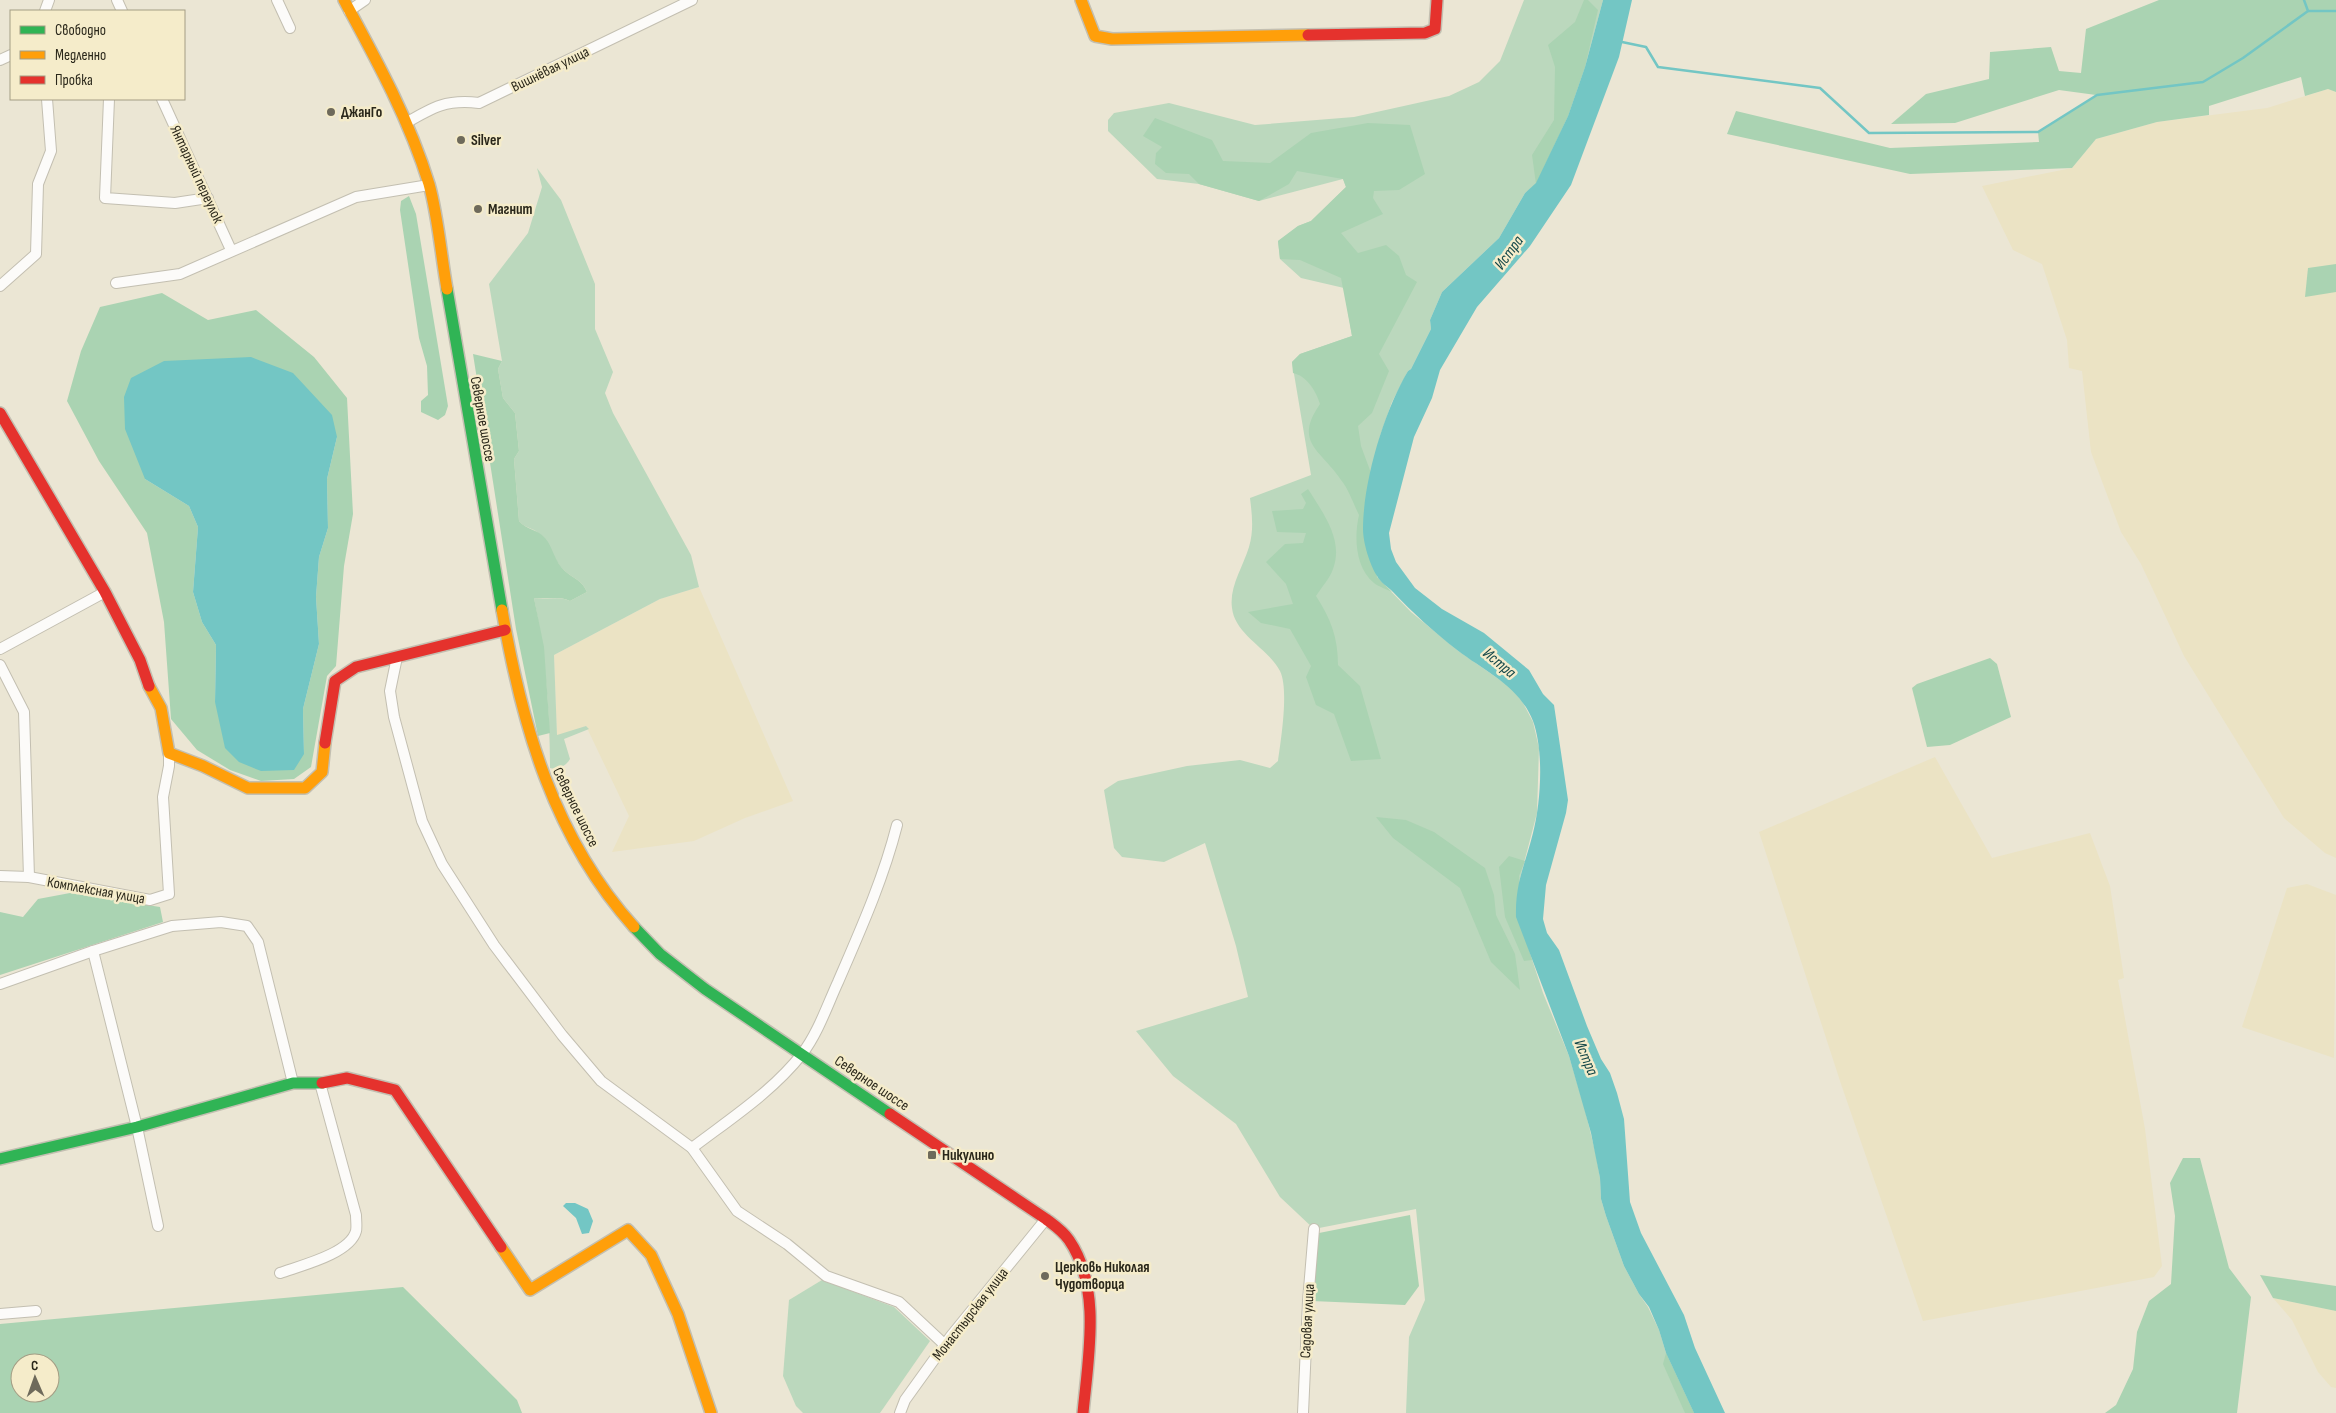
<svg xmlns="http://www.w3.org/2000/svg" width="2336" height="1413" font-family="'Sofia Sans Condensed',sans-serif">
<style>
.built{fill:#ebe3c4}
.green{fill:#bbd8bd}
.forest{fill:#aad3b2;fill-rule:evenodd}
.water{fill:#73c6c4}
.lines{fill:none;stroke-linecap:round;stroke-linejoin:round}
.stream{stroke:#73c6c4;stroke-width:2.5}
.street-casing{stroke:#c3bfb1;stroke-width:12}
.fast-casing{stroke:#c3bfb1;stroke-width:14}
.slow-casing{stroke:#c3bfb1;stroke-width:14}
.jam-casing{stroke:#c3bfb1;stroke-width:14}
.street{stroke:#fcfbf9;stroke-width:10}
.fast{stroke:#30b455;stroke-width:11}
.slow{stroke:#ff9f0a;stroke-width:11}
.jam{stroke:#e5322d;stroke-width:11}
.poi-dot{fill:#6e6a5b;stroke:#f5ecca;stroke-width:2}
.labels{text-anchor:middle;stroke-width:5;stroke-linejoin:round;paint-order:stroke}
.street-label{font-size:15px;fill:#2a271a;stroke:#f5ecca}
.poi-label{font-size:15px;font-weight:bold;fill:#2a271a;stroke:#f5ecca;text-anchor:start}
.water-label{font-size:16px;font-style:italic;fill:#104547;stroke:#f5ecca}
</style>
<rect width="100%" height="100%" fill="#ebe6d4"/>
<g class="built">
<polygon points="2328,89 2336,92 2336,858 2325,853 2284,818 2184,656 2141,564 2121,532 2091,452 2082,371 2069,368 2067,340 2042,264 2013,250 1982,186 2072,168 2096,139 2157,122 2267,108"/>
<polygon points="699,587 793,801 745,818 694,841 612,852 629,816 586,726 557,736 554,655 660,599"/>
<polygon points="1935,757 1992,858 2090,833 2110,886 2124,978 2118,980 2145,1129 2162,1266 2154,1277 1923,1321 1841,1084 1759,832"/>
<polygon points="2307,884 2336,895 2334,1058 2242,1027 2287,888"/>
<polygon points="2273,1298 2336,1311 2336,1388 2331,1387 2318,1372 2292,1320"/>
</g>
<g class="green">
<path d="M1524,0H1603L1585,67L1568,116L1536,184L1525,193L1499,238L1442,292L1430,320L1431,329L1411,369L1408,371L1392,402L1380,436L1365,507L1377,577L1411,612L1457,650L1510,687L1522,701L1533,722L1539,748L1537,813L1515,897L1527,944L1543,993L1569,1056L1584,1106L1596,1155L1600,1178L1601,1199L1606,1216L1624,1266L1639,1294L1648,1307L1659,1330L1666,1353L1694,1413H1406L1409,1337L1425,1300L1416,1209L1314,1229L1280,1197L1236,1124L1173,1076L1136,1031L1248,997L1236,946L1205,843L1164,862L1122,857L1114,848L1104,790L1118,781L1187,766L1240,760L1270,768L1278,761C1281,740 1289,689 1280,671C1268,648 1235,635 1232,608C1229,587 1243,567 1249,547C1254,530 1252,515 1250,498L1311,475L1292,362L1300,354L1352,336L1344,288L1301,278L1280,259L1278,241L1298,226L1311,221L1346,187L1343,179L1259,201L1199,184L1157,179L1108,131V120L1114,113L1169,103L1255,125L1354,117L1449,96L1479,82L1500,61Z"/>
<path d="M537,168L561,200L595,284V329L613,372L605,393L613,413L691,555L699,587L660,599L554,655L557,735L586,726L589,729L564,739L570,759C566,766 558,770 550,768C550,710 545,654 534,598C547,601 558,595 570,601L587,592C582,580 574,579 565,571C552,559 551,545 538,533C532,527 526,529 519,521L514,459L519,451L515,413L503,398L498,369L502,361L489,284L528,233L542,187Z"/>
<polygon points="822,1280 894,1307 930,1341 880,1413 803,1413 796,1406 783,1376 789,1300"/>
</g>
<g class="forest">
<polygon points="1584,0 1588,0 1598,10 1585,67 1568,116 1536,184 1532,155 1554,120 1555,67 1548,45 1575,22"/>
<polygon points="2159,0 2336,0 2336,92 2328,89 2305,96 2301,77 2209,106 2209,115 2157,122 2096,139 2072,168 1910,174 1727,134 1736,111 1890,148 2039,142 2038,132 2096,95 2059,90 1955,123 1891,124 1926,94 1989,79 1990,52 2051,47 2059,71 2081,73 2086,29"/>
<path d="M1155,118L1212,140L1223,161L1270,163L1311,133L1368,123L1410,125L1425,174L1399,190L1374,191L1373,198L1383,214L1341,233L1358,253L1386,245L1399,256L1406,275L1417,282L1379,354L1389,371L1372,413L1358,426L1361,446L1371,473L1365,507L1377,577L1392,592C1387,589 1379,587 1374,583C1355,568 1354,536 1359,515C1353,503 1349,490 1341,480C1321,450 1293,443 1320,404C1316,391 1307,376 1293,373L1292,362L1300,354L1352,336L1341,278L1300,260L1280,259L1278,241L1298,226L1311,221L1346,187L1343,179L1297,171L1289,184L1259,201L1199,184L1189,174L1166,173L1155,164L1156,153L1162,147L1143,136Z"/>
<polygon points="409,196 416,214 448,406 445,415 438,420 421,412 421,401 428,395 427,366 419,338 400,210 401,201"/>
<polygon points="2336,264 2336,292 2305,297 2308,268"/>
<path d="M162,293L208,320L256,310L314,357L347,398L353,514L344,566L336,666L327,676L311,767L294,779L261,781L230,770L197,750L171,719L164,622L147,533L99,461L67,401L81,351L100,307ZM337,437L327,479L328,528L319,557L316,597L319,644L303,709L304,754L215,702L216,645L202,622L193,592L198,527L189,506L145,479Z"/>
<path d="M473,354L502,361L498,369L503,398L515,413L519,451L514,459L519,521C527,530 537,529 545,538C553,547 554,561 565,571C574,579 582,580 587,592L570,601C558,595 546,600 534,598L544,647L550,733L538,736L516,629Z"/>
<path d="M1308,489C1323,513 1344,540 1333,569C1330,578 1321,588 1316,596C1331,619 1338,638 1338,665L1360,686L1381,759L1351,761L1334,714L1316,705L1306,677L1311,666L1290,629L1261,623L1248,612L1293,604L1286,584L1266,562L1285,544L1303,543L1306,533L1277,532L1272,511L1303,509L1306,503L1301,494Z"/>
<polygon points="1990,658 1997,664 2011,717 1950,745 1927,747 1912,688 1917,684"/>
<polygon points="1376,817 1406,820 1434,832 1485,868 1494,895 1496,915 1515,954 1520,990 1491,962 1460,888 1393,838"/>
<polygon points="1509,856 1525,861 1519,876 1527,944 1532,960 1524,961 1505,917 1499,867"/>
<polygon points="70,893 160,907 163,922 0,975 0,912 23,917 38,899"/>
<polygon points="2183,1158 2200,1158 2229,1268 2251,1297 2237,1413 2105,1413 2116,1405 2133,1369 2137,1332 2149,1301 2171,1284 2175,1216 2170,1183"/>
<polygon points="1410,1215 1419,1286 1405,1305 1312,1301 1319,1233"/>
<polygon points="2260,1275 2336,1286 2336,1311 2273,1298"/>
<path d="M403,1287L517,1400L522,1413H0V1324ZM20,1363H50V1393H20Z"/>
<polygon points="1666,1353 1694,1413 1685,1413 1663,1364"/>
</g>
<g class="water">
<path d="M1603,0H1632L1619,57L1571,185L1530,246L1477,307L1440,370L1432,398L1414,437L1389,533L1391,549L1396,562L1415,588L1442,609L1484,633L1529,670L1543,694L1554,705L1568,800L1566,813L1546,885L1543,919L1547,933L1559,950L1587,1026L1601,1059L1610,1073L1617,1093L1624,1119L1630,1202L1641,1233L1684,1315L1695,1348L1725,1413H1694L1666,1353L1659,1330L1649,1307L1639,1294L1624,1266L1606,1216L1601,1199L1600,1178L1591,1133L1569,1056L1516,917C1515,883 1525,865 1533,833C1541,802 1544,751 1533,721C1519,686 1486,672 1457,650C1434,632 1413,613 1393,592C1388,587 1380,582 1377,576C1370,565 1363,543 1363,529C1363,482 1384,411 1408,371L1411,369L1431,329L1430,320L1442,292L1499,238L1525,193L1536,183L1568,116L1585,67Z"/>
<polygon points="251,357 293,373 332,415 337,437 327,479 328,528 319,557 316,597 319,644 303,709 304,754 294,770 261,771 239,762 225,748 215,702 216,645 202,622 193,592 198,527 189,506 145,479 125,429 124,397 131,378 164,361"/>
<polygon points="566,1203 575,1203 588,1209 593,1221 589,1233 582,1234 576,1218 563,1206"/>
</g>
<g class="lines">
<g class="stream">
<polyline points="2308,11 2336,11"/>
<polyline points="1622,42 1646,47 1658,67 1820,88 1869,133 2038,132 2097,95 2203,82 2243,58 2308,11 2304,0"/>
</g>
<g class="street-casing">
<g id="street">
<polyline points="117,0 122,11"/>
<polyline points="277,0 290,28"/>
<polyline points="45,11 49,0"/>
<polyline points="349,11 365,0"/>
<polyline points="0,60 11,55"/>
<polyline points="109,99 105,198 175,203 208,198"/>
<polyline points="162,99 231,250"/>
<path d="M406,123C433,107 447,99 479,103L692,0"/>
<polyline points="116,283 180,274 356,197 429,185"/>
<polyline points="0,286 36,254 38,184 51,151 47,99"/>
<polyline points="0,649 105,592"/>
<polyline points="397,657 390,691 394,717 422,821 442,864 494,945 562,1035 601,1081 692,1148 737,1211 787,1244 826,1276 899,1302 945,1345"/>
<polyline points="0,665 24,712 29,877"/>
<polyline points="0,876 29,877 150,900 169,894 163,797 169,766 169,753"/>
<polyline points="93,951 137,1127 158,1226"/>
<polyline points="0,984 93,951 172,926 221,922 247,926 258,942 293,1083"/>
<path d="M692,1148C730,1119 772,1092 802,1054C818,1033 827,1006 838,982C860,931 883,880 897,825"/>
<path d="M280,1273C299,1266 350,1254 356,1231C357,1227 356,1220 356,1215L320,1083"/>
<polyline points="0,1314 36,1311"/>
<polyline points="900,1413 905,1400 951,1336 1046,1219"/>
<polyline points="1303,1413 1308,1301 1314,1229"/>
</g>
</g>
<g class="fast-casing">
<g id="fast">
<polyline points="447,289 502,610"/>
<polyline points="634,927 660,954 705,989 890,1114"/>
<polyline points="0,1159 137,1127 293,1083 322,1083"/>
</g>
</g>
<g class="slow-casing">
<g id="slow">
<path d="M344,0C376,59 409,119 429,184C438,216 441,255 447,289"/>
<polyline points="1081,0 1095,36 1112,39 1308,35"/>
<path d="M502,610C522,726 554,838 634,927"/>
<polyline points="149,686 161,708 169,753 203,766 248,788 305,788 322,772 325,743"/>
<polyline points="501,1247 530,1290 628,1230 651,1255 678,1314 711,1413"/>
</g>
</g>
<g class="jam-casing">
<g id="jam">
<polyline points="1308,35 1425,33 1435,29 1437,0"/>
<polyline points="0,413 105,592 140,660 149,686"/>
<polyline points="325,743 335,681 356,667 505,630"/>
<polyline points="322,1083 347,1078 395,1090 501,1247"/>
<path d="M890,1114L1046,1219C1054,1225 1063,1231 1069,1240C1102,1288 1088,1358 1083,1413"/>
</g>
</g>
<use href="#street" class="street"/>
<use href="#fast" class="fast"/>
<use href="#slow" class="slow"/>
<use href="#jam" class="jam"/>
</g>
<g class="poi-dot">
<circle cx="331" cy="112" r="5"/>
<circle cx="461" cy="140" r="5"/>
<circle cx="478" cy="209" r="5"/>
<rect x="927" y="1150" width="10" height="10" rx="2.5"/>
<circle cx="1045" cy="1276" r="5"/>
</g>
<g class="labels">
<g class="street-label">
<text transform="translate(550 69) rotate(-26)" y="5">Вишнёвая улица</text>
<text transform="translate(197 174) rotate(65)" y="5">Янтарный переулок</text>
<text transform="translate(483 419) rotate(80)" y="5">Северное шоссе</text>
<text transform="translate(576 807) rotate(64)" y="5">Северное шоссе</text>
<text transform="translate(96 890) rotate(10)" y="5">Комплексная улица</text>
<text transform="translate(872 1083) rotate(34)" y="5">Северное шоссе</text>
<text transform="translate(970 1314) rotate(-52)" y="5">Монастырская улица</text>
<text transform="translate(1307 1321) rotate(-87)" y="5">Садовая улица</text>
</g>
<g class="poi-label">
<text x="341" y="117">ДжанГо</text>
<text x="471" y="145">Silver</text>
<text x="488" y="214">Магнит</text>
<text x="942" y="1160">Никулино</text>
<text x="1055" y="1272">Церковь Николая<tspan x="1055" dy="17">Чудотворца</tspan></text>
</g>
<g class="water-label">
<text transform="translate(1508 252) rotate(-54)" y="6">Истра</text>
<text transform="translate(1500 662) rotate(40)" y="6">Истра</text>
<text transform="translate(1587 1057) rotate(67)" y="6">Истра</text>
</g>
</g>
<rect x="10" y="10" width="175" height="90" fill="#f5ecca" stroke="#a49d84"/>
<rect x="20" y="26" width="25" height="8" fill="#30b455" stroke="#a49d84"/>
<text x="55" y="35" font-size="15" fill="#2a271a">Свободно</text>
<rect x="20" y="51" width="25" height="8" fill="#ff9f0a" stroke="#a49d84"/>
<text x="55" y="60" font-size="15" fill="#2a271a">Медленно</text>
<rect x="20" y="76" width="25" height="8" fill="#e5322d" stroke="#a49d84"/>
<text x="55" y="85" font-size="15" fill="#2a271a">Пробка</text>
<g transform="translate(35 1378) rotate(358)"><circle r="24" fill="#f5ecca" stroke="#a49d84"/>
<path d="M0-4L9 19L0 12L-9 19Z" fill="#6e6a5b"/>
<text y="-8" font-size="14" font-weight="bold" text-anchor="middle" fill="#2a271a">С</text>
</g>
</svg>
